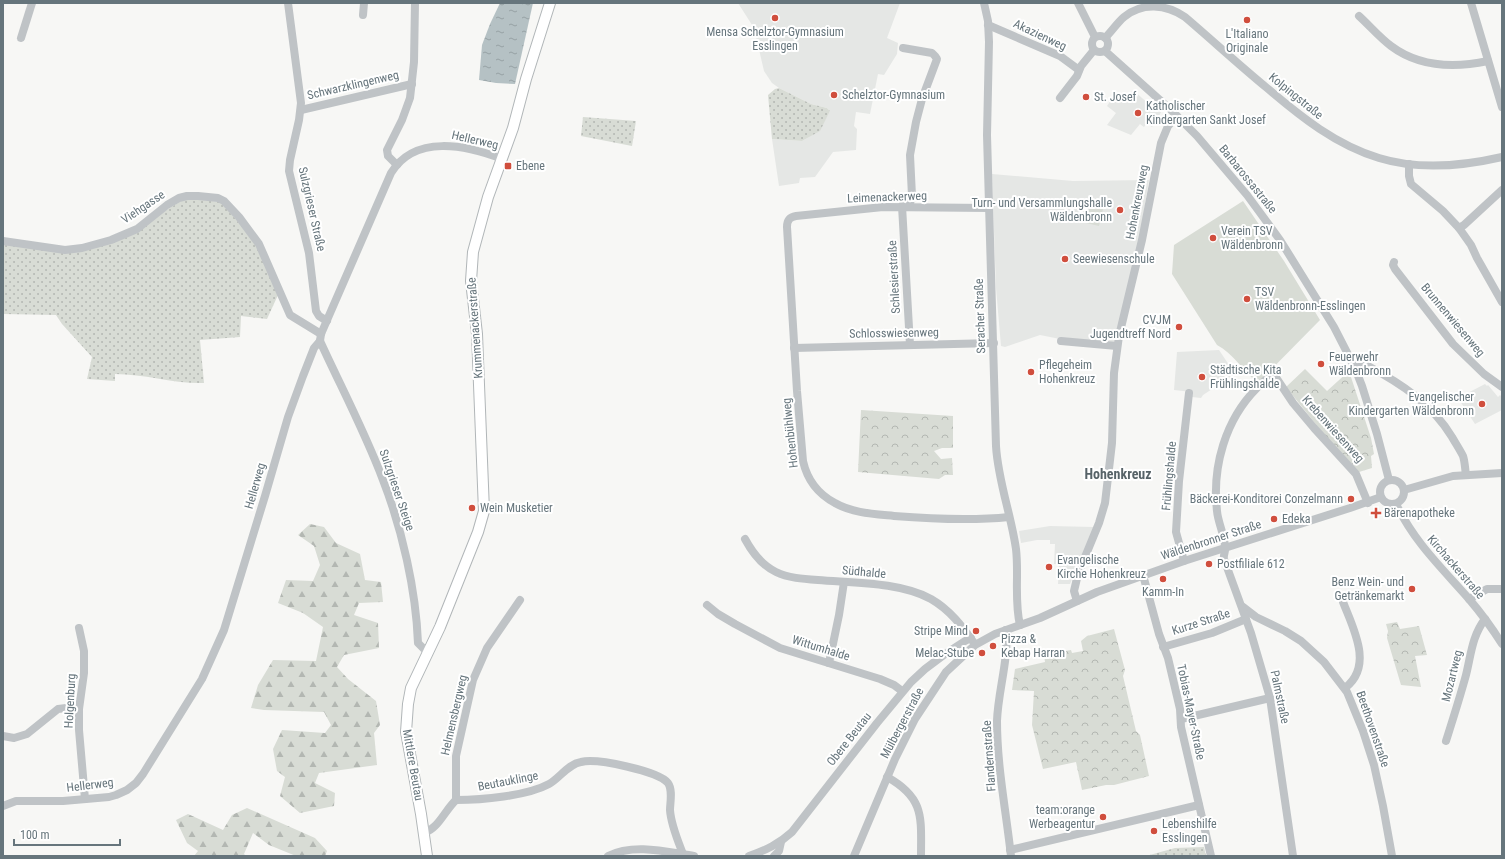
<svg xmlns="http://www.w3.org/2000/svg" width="1505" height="859" font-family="'Roboto Condensed',sans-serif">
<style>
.built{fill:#e5e7e5}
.grass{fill:url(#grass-dots)}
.forest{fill:url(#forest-firs)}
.park{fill:url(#park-crowns)}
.pitch{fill:#d8dcd5}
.water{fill:url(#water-ripples)}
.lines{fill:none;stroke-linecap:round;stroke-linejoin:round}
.major-casing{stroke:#b1b6b8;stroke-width:12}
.minor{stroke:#bfc3c6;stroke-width:8}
.major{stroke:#fff;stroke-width:10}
.poi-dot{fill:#d04e3d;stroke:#fff;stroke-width:1.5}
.labels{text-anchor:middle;stroke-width:4;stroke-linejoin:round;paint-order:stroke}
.poi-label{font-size:12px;fill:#66757c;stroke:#fff;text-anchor:start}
.street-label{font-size:12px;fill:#66757c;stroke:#fff}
.quarter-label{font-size:14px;font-weight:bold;fill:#576368;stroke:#fff}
</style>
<defs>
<pattern id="grass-dots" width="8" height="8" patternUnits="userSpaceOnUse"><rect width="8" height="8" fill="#d8dcd5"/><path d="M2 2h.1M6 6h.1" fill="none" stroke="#b3b7b2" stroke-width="1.8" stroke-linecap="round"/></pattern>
<pattern id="forest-firs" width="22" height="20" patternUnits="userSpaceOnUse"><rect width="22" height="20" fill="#d8dcd5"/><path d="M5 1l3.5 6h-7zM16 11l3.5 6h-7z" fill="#b3b7b2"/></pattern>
<pattern id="park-crowns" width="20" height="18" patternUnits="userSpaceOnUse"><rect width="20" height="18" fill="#d8dcd5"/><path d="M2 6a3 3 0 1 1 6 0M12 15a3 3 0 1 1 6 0" fill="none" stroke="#b3b7b2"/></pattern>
<pattern id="water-ripples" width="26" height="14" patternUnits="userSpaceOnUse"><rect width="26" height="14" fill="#b5c1c4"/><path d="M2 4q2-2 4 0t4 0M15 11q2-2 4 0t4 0" fill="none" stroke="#97a1a4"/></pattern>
</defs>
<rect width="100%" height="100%" fill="#f7f7f5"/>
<g class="built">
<polygon points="738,3 900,3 887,38 898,43 897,54 884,75 878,74 870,114 856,112 854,126 857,129 856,150 833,152 815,177 800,178 799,183 779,186 772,139 802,141 819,131 830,111 827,108 811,104 779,88 772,83 764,71 754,28"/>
<polygon points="1133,90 1151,106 1152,105 1161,112 1159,116 1160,117 1152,127 1147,123 1144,127 1140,124 1131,135 1107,125 1116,113 1107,106 1111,100 1114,102 1121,93 1128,97"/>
<polygon points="992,174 1073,181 1149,180 1141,231 1114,342 1060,339 1040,335 1005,347 1001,346 996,288"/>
<polygon points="1219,350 1235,374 1203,395 1201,398 1192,397 1192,392 1174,390 1177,352"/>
<polygon points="1485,384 1487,386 1488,385 1498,397 1500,395 1502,397 1502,410 1475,424 1458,398"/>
<polygon points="1050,526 1094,527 1070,584 1058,584 1059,564 1054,564 1055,544 1050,544 1050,540 1037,540 1021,543 1019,531"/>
</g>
<g class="grass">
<polygon points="779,88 811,104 827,108 830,111 820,131 802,141 772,139 768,95 775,89"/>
<polygon points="583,117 636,121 632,146 581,136"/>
<path d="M186,198L221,202L254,240L278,295L267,319L241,316L240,337L200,340L204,383C174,384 145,374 115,374V381L87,379L92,357L62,324L56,315L3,314V243L89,248L155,217Z"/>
<polygon points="1204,847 1206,856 1146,856 1175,848"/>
</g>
<g class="forest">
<polygon points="310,524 324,527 336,543 360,554 365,580 381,582 383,602 359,603 354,615 378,623 379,648 344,655 337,667 348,679 376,701 380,725 374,733 377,765 319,773 315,783 335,793 334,806 300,813 280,796 285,777 277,771 273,749 282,730 325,733 331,725 324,712 264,710 251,708 258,685 273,660 316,661 323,627 303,613 278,603 286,580 313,581 320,565 314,546 298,535"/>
<polygon points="247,808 315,838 327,851 325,856 296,856 269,845 253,833 244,854 246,856 194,856 198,851 187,843 176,820 188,814 223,830 232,815"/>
</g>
<g class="park">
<polygon points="1305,369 1327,391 1349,371 1371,438 1374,454 1371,456 1372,468 1359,472 1322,432 1286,387"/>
<polygon points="861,410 953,416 953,448 942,448 934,451 941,459 952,458 953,475 945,475 939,479 858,472"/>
<polygon points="1397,622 1400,629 1419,626 1427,655 1415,656 1421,687 1401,685 1387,638 1388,631 1386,624"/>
<polygon points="1114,629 1125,670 1123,676 1136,731 1140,735 1149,776 1114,785 1106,785 1082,790 1076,762 1043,769 1032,725 1034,691 1012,690 1015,669 1045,662 1044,655 1071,650 1072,653 1083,651 1081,641 1087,636"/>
</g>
<g class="pitch">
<path d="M1243,201L1284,261L1320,320L1258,383C1243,371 1233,353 1217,345L1172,274L1174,245Z"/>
<polygon points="1090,203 1104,205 1099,226 1086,223"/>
</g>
<polygon class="water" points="500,3 533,3 515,84 496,83 479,80 482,45 490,24"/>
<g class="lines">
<g class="major-casing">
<polyline id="major" points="427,856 421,814 406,732 408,704 411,688 440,627 478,532 484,511 477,334 471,281 473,252 488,197 513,128 526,79 550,3"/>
</g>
<g class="minor">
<polyline points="288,3 301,103 299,120 290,160 289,171 309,253 316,311 319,316 327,321"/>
<path d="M984,3L988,21L989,42L987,135L996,446C998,481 1011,514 1016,549C1019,574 1014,601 1020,625"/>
<polyline points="1078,3 1095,37"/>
<polyline points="1471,3 1502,107"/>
<polyline points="363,15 364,3"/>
<path d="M1359,16C1370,26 1379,37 1391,46C1419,67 1455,68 1488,61"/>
<polyline points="988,25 1060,56 1079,70"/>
<circle cx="1100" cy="44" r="8"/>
<polyline points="21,38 32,3"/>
<path d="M1105,38C1112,31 1117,23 1124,17C1142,2 1166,4 1185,17C1212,40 1239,65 1267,88C1301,117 1336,145 1379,158C1418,170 1463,166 1502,157"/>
<polyline points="903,48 932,53 935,56 937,59 922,99 916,122 910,155 912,196 909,207"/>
<polyline points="1105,51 1171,110 1197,136 1247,195 1280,240 1334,327 1355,368 1362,386 1377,434 1389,480"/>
<polyline points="1060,98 1077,76 1081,66 1094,50"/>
<polyline points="301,110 412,84"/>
<polyline points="1409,164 1409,176 1411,184 1443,211 1459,228 1471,245 1477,258 1502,302"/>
<polyline points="397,165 388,156 387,150 402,120 410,98 414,62 415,3"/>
<polyline points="902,206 910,345"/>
<path d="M989,208L883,207L796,216C790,217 787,220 787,227L797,391L803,461C807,479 818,494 835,503C852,513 874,514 894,516C932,519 971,521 1009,517"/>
<polyline points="1459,228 1464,225 1502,190"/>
<polyline points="3,241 65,250 82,248 111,240 137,229 167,205 179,198 187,196 198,196 218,198 224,201 239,217 259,244 290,315 321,334"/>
<polyline points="1394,262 1393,265 1395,269 1453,344 1484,374 1502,387"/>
<path d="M320,341C341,387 365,432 383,480C402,529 416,590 418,643L428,653"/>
<polyline points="1061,341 1117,346"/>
<polyline points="794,348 994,343"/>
<path d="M1355,368L1363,366H1368C1402,384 1432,404 1452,437C1456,444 1460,450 1463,456C1465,462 1465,469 1466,475"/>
<circle cx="1392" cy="492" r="12"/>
<polyline points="1404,490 1453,476 1502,473"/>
<path d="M1396,504C1415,543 1441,567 1469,599C1481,613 1492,628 1502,644"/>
<path d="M745,539C752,552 761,565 776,572C788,578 803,579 818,580C853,583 900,582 931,599C950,610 962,626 974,643"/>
<polyline points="1184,561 1176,532 1179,481 1189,393"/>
<polyline points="1143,575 1159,634 1168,658 1180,709 1181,727 1211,856"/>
<polyline points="1469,599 1487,589 1502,589"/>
<polyline points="1077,601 1074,591 1078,574 1099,523 1105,503 1112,443 1114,373 1119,336 1142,240 1161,143 1168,126 1177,116"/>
<path d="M1343,602C1353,628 1374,666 1345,688"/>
<polyline points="707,605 718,614 735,624 780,648 880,679 894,685 902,691"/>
<polyline points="1243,607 1256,617 1285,631 1301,641 1324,662 1347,692 1363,731 1374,765 1383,806 1392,856"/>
<polyline points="79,628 84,651 84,673 79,709 79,730 85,799"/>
<path d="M1006,630C1009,659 998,691 997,721C997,766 1006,811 1011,856"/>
<polyline points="1163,647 1212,633 1246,619"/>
<polyline points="829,663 839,615 844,582"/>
<polyline points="1181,719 1270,698"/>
<polyline points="3,736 14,738 27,734 58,709 66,708 79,709"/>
<path d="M1446,741C1453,719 1460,697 1466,675C1471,655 1472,636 1485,619"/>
<path d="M887,777C925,798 921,818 921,856"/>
<polyline points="456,800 456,756 473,680 487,648 520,600"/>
<path d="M3,806L16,801H63L109,797L116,795L127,790L136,783L143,774L202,679L224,630L265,496L288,417L303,376L314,348L320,341L321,334L391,173C415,134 466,145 502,159"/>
<path d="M424,833C439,828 445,810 456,800C481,800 527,796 549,784C560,778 568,764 581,762C597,758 658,771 668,783C673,790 670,803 670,810C671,825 678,841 683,854"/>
<polyline points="1010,850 1199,805"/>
<path d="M608,856C634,843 667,852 694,856"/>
<path d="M749,856C766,850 779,844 792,832L877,723L911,682L925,669L945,654L965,641L971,638"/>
<polyline points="774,856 779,851 781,842"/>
<polyline points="854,856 895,759 915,719 946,672 975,645 995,634 1040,618 1097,592 1184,561 1350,508 1381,497"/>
<path d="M1293,856L1270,698L1251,633L1224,559C1223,555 1226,551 1225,547C1225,536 1218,523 1217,511C1212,467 1225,420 1257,388C1263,382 1269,374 1277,379L1293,403L1314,428L1356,474L1368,503"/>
</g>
<use href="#major" class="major"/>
</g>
<g class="poi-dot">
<circle cx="775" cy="18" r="4"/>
<circle cx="1247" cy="20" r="4"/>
<circle cx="834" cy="95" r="4"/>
<circle cx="1086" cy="97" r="4"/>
<circle cx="1138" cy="113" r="4"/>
<rect x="504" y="162" width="8" height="8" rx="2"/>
<circle cx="1120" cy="210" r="4"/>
<circle cx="1213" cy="238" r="4"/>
<circle cx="1065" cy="259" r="4"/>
<circle cx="1247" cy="299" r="4"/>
<circle cx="1179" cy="327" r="4"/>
<circle cx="1321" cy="364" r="4"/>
<circle cx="1031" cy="372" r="4"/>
<circle cx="1202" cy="377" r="4"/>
<circle cx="1482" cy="404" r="4"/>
<circle cx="1351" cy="499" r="4"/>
<circle cx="472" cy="508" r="4"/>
<path d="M1374 507h4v4h4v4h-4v4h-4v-4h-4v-4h4z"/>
<circle cx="1274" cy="519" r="4"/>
<circle cx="1209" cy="564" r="4"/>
<circle cx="1049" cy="567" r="4"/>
<circle cx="1163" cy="579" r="4"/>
<circle cx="1412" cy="589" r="4"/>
<circle cx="976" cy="631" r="4"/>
<circle cx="993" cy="646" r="4"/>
<circle cx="982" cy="653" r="4"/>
<circle cx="1103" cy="817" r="4"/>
<circle cx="1154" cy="831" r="4"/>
</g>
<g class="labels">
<g class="poi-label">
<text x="775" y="36" text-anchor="middle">Mensa Schelztor-Gymnasium<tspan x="775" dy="14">Esslingen</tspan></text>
<text x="1247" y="38" text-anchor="middle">L'Italiano<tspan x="1247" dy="14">Originale</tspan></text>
<text x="842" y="99">Schelztor-Gymnasium</text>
<text x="1094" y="101">St. Josef</text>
<text x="1146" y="110">Katholischer<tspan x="1146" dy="14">Kindergarten Sankt Josef</tspan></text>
<text x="516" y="170">Ebene</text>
<text x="1112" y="207" text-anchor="end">Turn- und Versammlungshalle<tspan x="1112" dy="14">Wäldenbronn</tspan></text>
<text x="1221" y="235">Verein TSV<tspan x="1221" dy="14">Wäldenbronn</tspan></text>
<text x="1073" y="263">Seewiesenschule</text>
<text x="1255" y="296">TSV<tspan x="1255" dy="14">Wäldenbronn-Esslingen</tspan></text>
<text x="1171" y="324" text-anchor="end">CVJM<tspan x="1171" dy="14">Jugendtreff Nord</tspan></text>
<text x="1329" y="361">Feuerwehr<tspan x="1329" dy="14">Wäldenbronn</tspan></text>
<text x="1039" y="369">Pflegeheim<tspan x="1039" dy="14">Hohenkreuz</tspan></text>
<text x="1210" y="374">Städtische Kita<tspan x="1210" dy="14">Frühlingshalde</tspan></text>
<text x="1474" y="401" text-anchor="end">Evangelischer<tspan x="1474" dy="14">Kindergarten Wäldenbronn</tspan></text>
<text x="1343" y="503" text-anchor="end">Bäckerei-Konditorei Conzelmann</text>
<text x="480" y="512">Wein Musketier</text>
<text x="1384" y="517">Bärenapotheke</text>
<text x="1282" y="523">Edeka</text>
<text x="1057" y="564">Evangelische<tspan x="1057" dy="14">Kirche Hohenkreuz</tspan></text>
<text x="1217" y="568">Postfiliale 612</text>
<text x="1404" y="586" text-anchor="end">Benz Wein- und<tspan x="1404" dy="14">Getränkemarkt</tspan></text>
<text x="1163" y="596" text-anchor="middle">Kamm-In</text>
<text x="968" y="635" text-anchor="end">Stripe Mind</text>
<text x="1001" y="643">Pizza &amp;<tspan x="1001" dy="14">Kebap Harran</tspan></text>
<text x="974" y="657" text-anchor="end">Melac-Stube</text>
<text x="1095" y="814" text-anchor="end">team:orange<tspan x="1095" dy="14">Werbeagentur</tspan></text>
<text x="1162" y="828">Lebenshilfe<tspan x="1162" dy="14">Esslingen</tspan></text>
</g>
<g class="street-label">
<text transform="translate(1040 35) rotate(25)" y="4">Akazienweg</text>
<text transform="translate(353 85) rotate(-13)" y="4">Schwarzklingenweg</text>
<text transform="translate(1296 96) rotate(39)" y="4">Kolpingstraße</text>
<text transform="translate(475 140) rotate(13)" y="4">Hellerweg</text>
<text transform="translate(1248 179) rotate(51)" y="4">Barbarossastraße</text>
<text transform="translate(887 197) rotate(-2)" y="4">Leimenackerweg</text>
<text transform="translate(1137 202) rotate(-79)" y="4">Hohenkreuzweg</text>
<text transform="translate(143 207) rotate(-34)" y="4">Viehgasse</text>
<text transform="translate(312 209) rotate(77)" y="4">Sulzgrieser Straße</text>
<text transform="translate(894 277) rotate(-93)" y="4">Schlesierstraße</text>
<text transform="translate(980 316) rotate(-92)" y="4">Seracher Straße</text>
<text transform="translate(1453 320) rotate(50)" y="4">Brunnenwiesenweg</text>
<text transform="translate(475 328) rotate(-94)" y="4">Krummenackerstraße</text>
<text transform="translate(894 333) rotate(-1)" y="4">Schlosswiesenweg</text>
<text transform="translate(1333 429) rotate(48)" y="4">Krebenwiesenweg</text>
<text transform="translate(790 433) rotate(-96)" y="4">Hohenbühlweg</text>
<text transform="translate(1169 476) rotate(-85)" y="4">Frühlingshalde</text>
<text transform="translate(255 486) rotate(-74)" y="4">Hellerweg</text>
<text transform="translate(397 490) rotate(71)" y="4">Sulzgrieser Steige</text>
<text transform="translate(1211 540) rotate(-18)" y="4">Wäldenbronner Straße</text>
<text transform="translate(1456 567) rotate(49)" y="4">Kirchackerstraße</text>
<text transform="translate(864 572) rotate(5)" y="4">Südhalde</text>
<text transform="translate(1201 622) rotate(-18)" y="4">Kurze Straße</text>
<text transform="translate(821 648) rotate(17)" y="4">Wittumhalde</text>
<text transform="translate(1452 676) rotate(-76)" y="4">Mozartweg</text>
<text transform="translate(1280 697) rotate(78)" y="4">Palmstraße</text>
<text transform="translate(70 701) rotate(-87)" y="4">Holgenburg</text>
<text transform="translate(1191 712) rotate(78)" y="4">Tobias-Mayer-Straße</text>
<text transform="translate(454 715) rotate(-77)" y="4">Helmensbergweg</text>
<text transform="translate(902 723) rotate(-62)" y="4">Mülbergerstraße</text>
<text transform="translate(1373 729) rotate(71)" y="4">Beethovenstraße</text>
<text transform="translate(849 739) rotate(-52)" y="4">Obere Beutau</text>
<text transform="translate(989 756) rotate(-94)" y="4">Flandernstraße</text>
<text transform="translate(413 765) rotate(80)" y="4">Mittlere Beutau</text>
<text transform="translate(508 781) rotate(-11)" y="4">Beutauklinge</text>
<text transform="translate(90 785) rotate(-7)" y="4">Hellerweg</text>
</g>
<g class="quarter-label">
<text x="1118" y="479">Hohenkreuz</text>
</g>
</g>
<rect width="1505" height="859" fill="none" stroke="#66757c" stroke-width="8"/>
<path d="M14 839v6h106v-6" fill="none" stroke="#66757c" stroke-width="2"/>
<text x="20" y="839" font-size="12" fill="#66757c" stroke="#ffffff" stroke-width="3" paint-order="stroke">100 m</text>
</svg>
